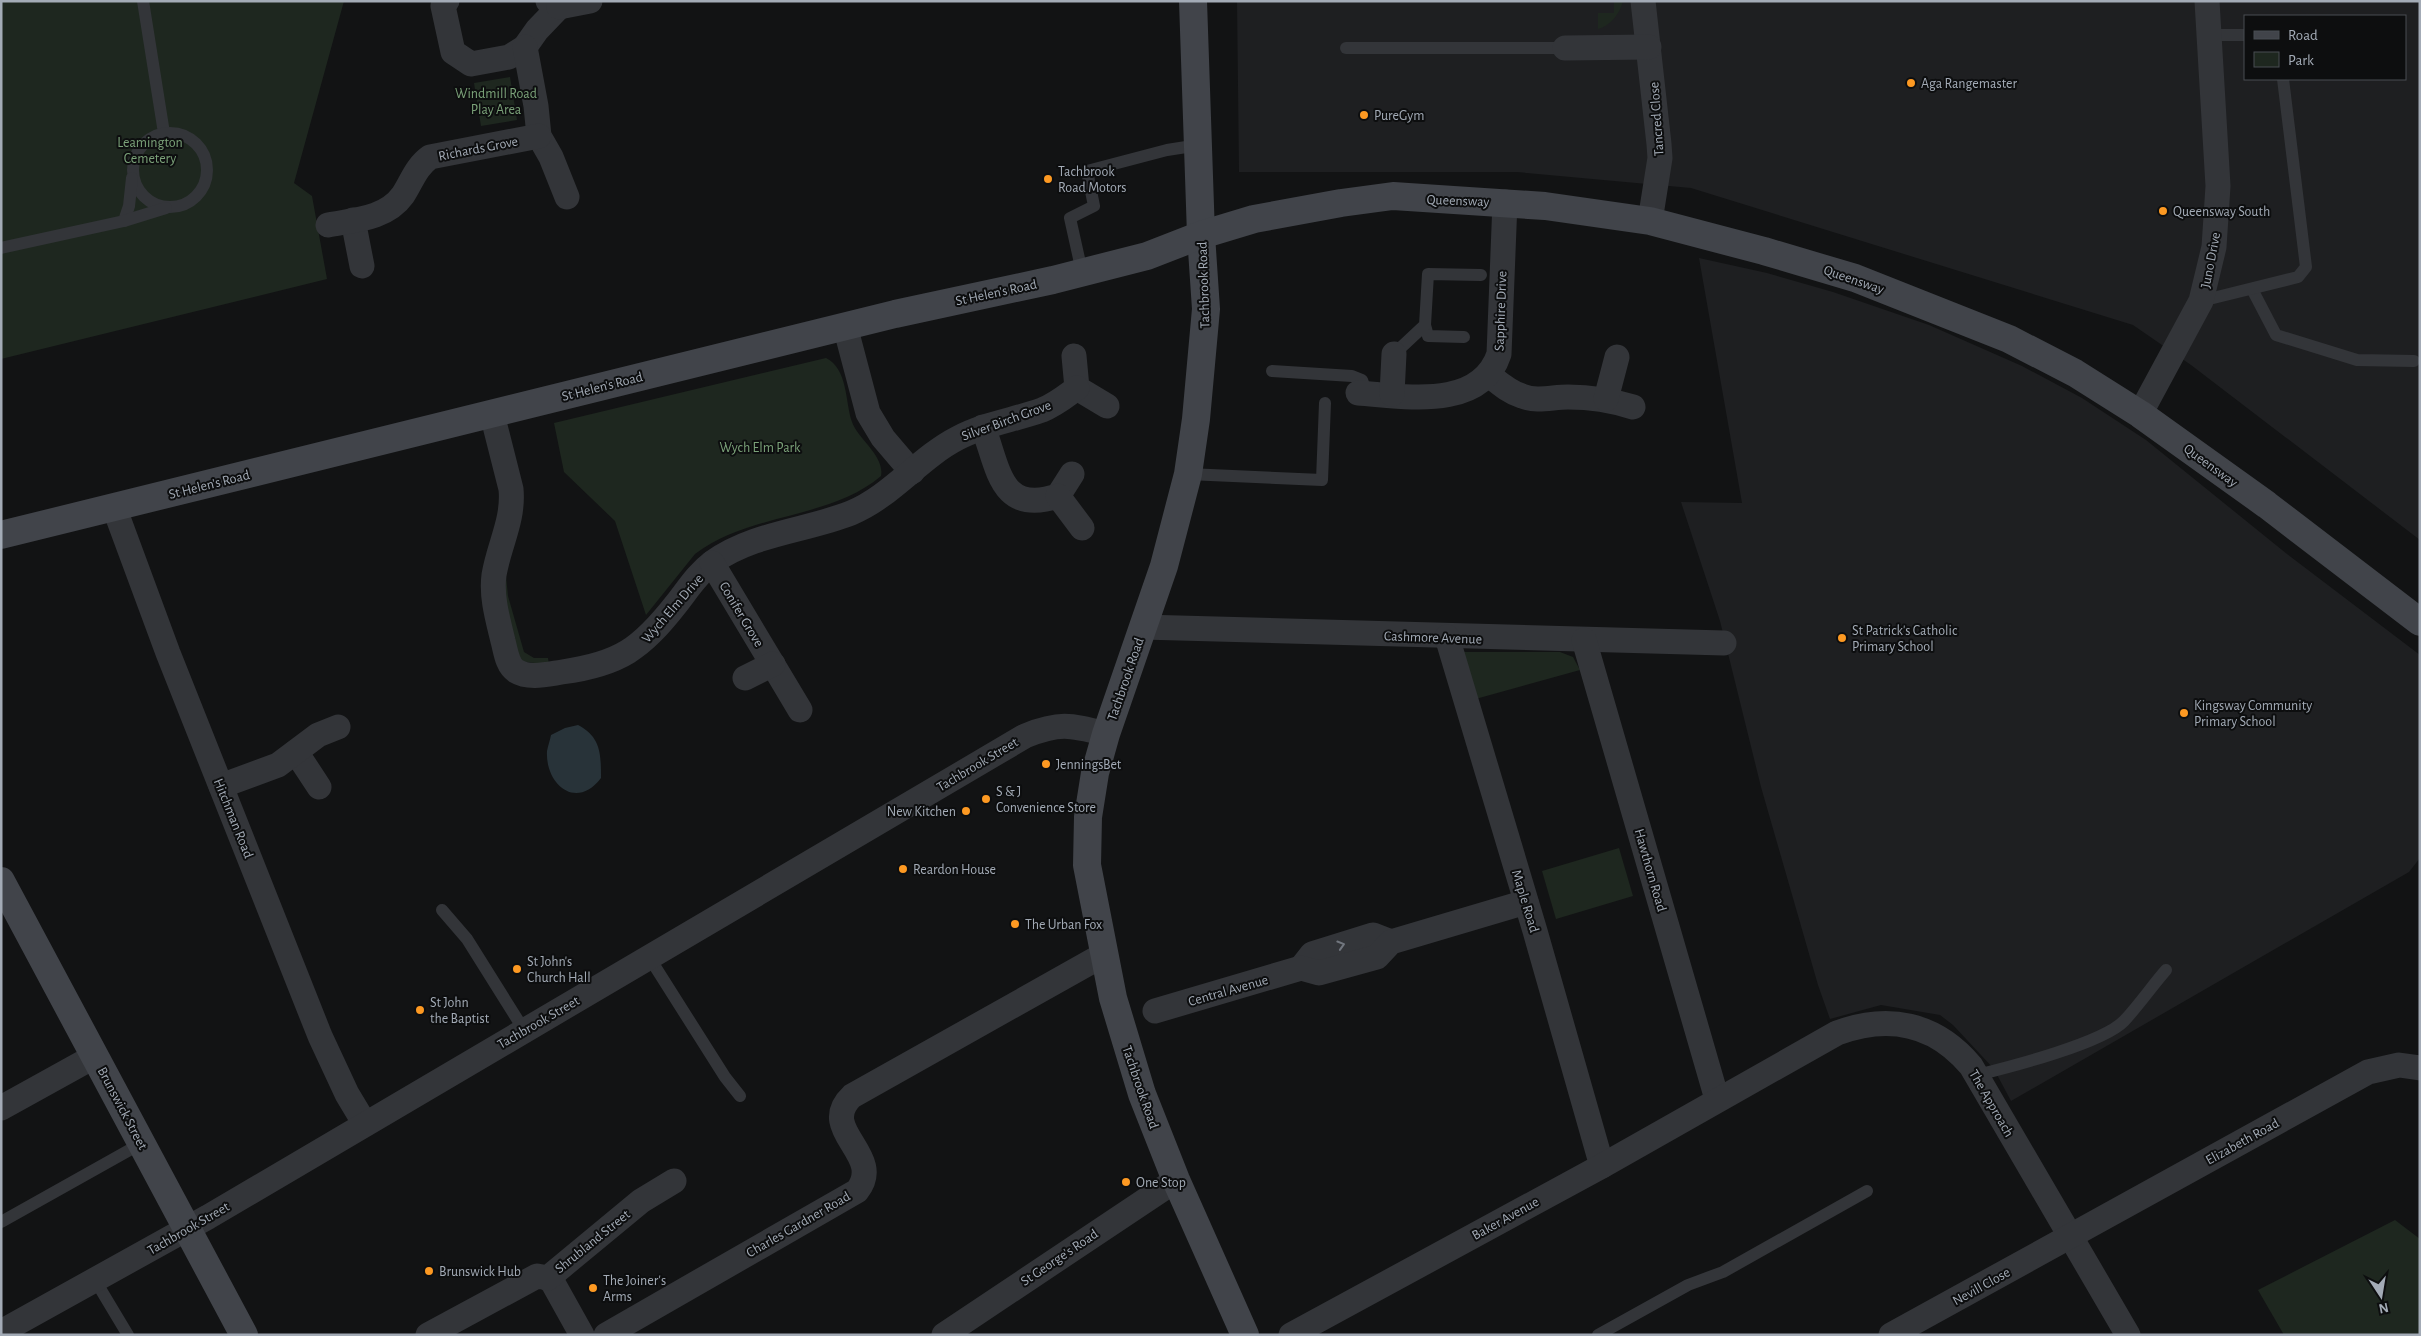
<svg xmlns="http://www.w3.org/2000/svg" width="2421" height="1336" font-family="'Alegreya Sans',sans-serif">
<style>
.built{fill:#1e1f21;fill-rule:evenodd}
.green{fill:#1e271f}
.water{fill:#283339}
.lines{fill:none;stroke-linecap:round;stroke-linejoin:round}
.lane{stroke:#333539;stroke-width:12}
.street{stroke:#333539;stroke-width:25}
.secondary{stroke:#41444a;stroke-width:28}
.oneway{stroke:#71767e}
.poi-dot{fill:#fd9922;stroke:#0d0e0f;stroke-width:2}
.labels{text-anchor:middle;stroke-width:4;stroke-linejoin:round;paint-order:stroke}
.poi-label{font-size:14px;fill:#a3abb6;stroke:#0d0e0f;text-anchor:start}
.park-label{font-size:14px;fill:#7ba279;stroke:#0d0e0f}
.street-label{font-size:14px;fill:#a3abb6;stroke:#0d0e0f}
</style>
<rect width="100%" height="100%" fill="#121314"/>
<g class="built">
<path d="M1237,1H2420V540L2191,365L2133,325L1691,188L1517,172H1239ZM2245,16H2405V79H2245Z"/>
<polygon points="1699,258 1767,273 1833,292 1929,325 2022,366 2082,398 2146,440 2287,554 2420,655 2420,858 2409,872 2011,1101 1994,1069 1953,1025 1940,1015 1881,1005 1830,1019 1818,985 1761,787 1720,621 1681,502 1742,503"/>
</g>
<g class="green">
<polygon points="1,1 344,1 294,183 312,196 327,279 1,359"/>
<path d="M1614,1H1623C1620,14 1610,26 1598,29V13H1614Z"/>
<polygon points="510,77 517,120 481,126 474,83"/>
<path d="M826,358C848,369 845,401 852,422C858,439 885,456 881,476C829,520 750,512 695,554L646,615L615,521L564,472L554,423Z"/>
<polygon points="506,576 508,596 524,652 534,658 548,658 549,665 520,661 504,605"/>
<polygon points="1462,652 1560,652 1573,657 1580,670 1472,700"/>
<polygon points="1619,848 1633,896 1556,919 1542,871"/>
<polygon points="2395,1220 2420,1239 2420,1335 2284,1335 2258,1290"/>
</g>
<path class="water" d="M578,725C601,737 601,754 601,778C576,811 545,784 547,751C548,746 550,740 551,735L565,728Z"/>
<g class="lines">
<g class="lane">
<polyline points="143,1 164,133"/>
<polyline points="2209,35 2245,35"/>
<polyline points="1346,48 1565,48"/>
<circle cx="170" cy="170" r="37"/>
<polyline points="124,221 129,206 132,178"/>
<polyline points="1,248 124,221 166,208"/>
<polyline points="1082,272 1070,218 1094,206 1087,171 1167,150 1199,145"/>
<polyline points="2252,289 2276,335 2357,360 2414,361"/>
<polyline points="2201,301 2298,277 2306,267 2283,79"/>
<polyline points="1425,325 1428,336 1464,337"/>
<polyline points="1394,354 1425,325 1428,274 1481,275"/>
<polyline points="1272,371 1352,376 1362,380 1367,394"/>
<polyline points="1188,474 1322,480 1325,403"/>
<polyline points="442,910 467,939 524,1030"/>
<polyline points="649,957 725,1077 740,1096"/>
<path d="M1977,1075C2010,1067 2103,1043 2124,1021C2139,1005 2152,986 2166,970"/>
<polyline points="1,1222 142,1143"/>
<polyline points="95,1280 128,1335"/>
<polyline points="1598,1335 1688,1285 1723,1272 1867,1191"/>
</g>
<g class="street">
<polyline points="447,1 443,6 453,52 471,64 509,57 525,47 537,30 559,7 548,1"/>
<polyline points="1643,1 1659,144 1660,158 1650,221"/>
<polyline points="559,7 590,1"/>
<polyline points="525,47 536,106 539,136 551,157 567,197"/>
<polyline points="1565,48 1649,47"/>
<polyline points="353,220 362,266"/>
<path d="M328,225C354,220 386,219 403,195C412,181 416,167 430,157L539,136"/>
<polyline points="845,326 868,413 883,438 912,472"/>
<polyline points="1074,356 1077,388 1107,406"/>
<path d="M1489,375C1499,383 1509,392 1522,396C1537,402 1552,397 1568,397C1591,397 1611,400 1633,407"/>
<path d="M1358,393C1404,396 1480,411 1499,354L1505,202"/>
<polyline points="1392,394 1394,354"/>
<polyline points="1606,399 1617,357"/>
<path d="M492,414L511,489C514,520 499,545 494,575C491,597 498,620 503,641C506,652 507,665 516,671C529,679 548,674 562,672C620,664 641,649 677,603C688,589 698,573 713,562C754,533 805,531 851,513C892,496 919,458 958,438C984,424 1014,420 1042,410C1055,405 1066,396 1077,388"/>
<polyline points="2140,414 2201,301 2214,247 2218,186 2207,1"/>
<path d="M983,427C999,469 1000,515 1058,496L1072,474"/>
<polyline points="1058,496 1082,528"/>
<polyline points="114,507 168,653 320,1036 347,1094 365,1124"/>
<polyline points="712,563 800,710"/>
<polyline points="1142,627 1724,643"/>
<polyline points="1447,637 1535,931 1602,1166"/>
<polyline points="1584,640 1717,1099"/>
<polyline points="745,678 773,664"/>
<polyline points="296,752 319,787"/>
<polyline points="221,786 278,765 318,735 338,727"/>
<polyline points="1301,968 1312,954 1373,935 1391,942"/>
<polyline points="1155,1011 1301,968 1319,973 1377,957 1391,942 1526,902"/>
<polyline points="1,1108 95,1056"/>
<polyline points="548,1278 553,1283 582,1335"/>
<path d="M1,1332L208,1217L1025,736C1060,722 1070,725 1106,734"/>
<polyline points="428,1335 537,1276 548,1278 641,1201 674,1181"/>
<path d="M606,1335L857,1191C886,1155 816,1130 852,1096L1103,955"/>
<polyline points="944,1335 1176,1180"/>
<path d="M1291,1335L1602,1166L1837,1033C1888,1014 1935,1023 1971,1066L2128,1335"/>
<polyline points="1891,1335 2368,1072 2399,1065 2420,1068"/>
</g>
<g class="secondary">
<polyline points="1193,1 1201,235 1206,309 1196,419 1188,474 1164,566 1106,734 1095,773 1088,817 1087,865 1113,998 1142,1094 1176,1180 1245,1335"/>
<polyline points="1,535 895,314 1053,280 1147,256 1201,235 1254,219 1341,203 1393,196 1545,206 1650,221 1764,251 1855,278 2009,339 2075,373 2140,414 2267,505 2420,622"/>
<polyline points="1,881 244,1335"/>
</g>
</g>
<defs><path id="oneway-chevron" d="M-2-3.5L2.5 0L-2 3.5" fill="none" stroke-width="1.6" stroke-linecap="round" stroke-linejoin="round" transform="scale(1.25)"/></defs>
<use class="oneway" href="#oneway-chevron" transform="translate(1341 945) rotate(-17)"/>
<g class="poi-dot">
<circle cx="1911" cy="83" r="5"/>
<circle cx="1364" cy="115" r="5"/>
<circle cx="1048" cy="179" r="5"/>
<circle cx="2163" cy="211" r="5"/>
<circle cx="1842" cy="638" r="5"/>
<circle cx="2184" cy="713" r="5"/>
<circle cx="1046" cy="764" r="5"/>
<circle cx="986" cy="799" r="5"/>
<circle cx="966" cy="811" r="5"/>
<circle cx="903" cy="869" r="5"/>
<circle cx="1015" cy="924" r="5"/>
<circle cx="517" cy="969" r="5"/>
<circle cx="420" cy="1010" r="5"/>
<circle cx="1126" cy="1182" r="5"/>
<circle cx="429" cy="1271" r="5"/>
<circle cx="593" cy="1288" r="5"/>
</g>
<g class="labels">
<g class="poi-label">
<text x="1921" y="88">Aga Rangemaster</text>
<text x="1374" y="120">PureGym</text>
<text x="1058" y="176">Tachbrook<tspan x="1058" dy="16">Road Motors</tspan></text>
<text x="2173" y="216">Queensway South</text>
<text x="1852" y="635">St Patrick's Catholic<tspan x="1852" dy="16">Primary School</tspan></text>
<text x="2194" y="710">Kingsway Community<tspan x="2194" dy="16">Primary School</tspan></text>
<text x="1056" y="769">JenningsBet</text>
<text x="996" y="796">S &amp; J<tspan x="996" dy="16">Convenience Store</tspan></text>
<text x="956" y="816" text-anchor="end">New Kitchen</text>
<text x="913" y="874">Reardon House</text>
<text x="1025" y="929">The Urban Fox</text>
<text x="527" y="966">St John's<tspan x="527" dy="16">Church Hall</tspan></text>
<text x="430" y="1007">St John<tspan x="430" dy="16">the Baptist</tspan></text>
<text x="1136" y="1187">One Stop</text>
<text x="439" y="1276">Brunswick Hub</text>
<text x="603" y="1285">The Joiner's<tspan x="603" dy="16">Arms</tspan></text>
</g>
<g class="park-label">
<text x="496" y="98">Windmill Road<tspan x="496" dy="16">Play Area</tspan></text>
<text x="150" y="147">Leamington<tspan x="150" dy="16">Cemetery</tspan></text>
<text x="760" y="452">Wych Elm Park</text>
</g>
<g class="street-label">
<text transform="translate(1656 119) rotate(-94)" y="5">Tancred Close</text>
<text transform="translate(478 148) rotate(-11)" y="5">Richards Grove</text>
<text transform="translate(1458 200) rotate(2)" y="5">Queensway</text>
<text transform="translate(2210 260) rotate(-79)" y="5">Juno Drive</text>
<text transform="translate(1854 279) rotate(19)" y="5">Queensway</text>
<text transform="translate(1203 285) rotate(-92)" y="5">Tachbrook Road</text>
<text transform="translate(996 292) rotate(-12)" y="5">St Helen's Road</text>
<text transform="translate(1500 311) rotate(-88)" y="5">Sapphire Drive</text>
<text transform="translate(602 386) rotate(-14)" y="5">St Helen's Road</text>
<text transform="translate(1006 420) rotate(-20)" y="5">Silver Birch Grove</text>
<text transform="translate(2211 465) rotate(36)" y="5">Queensway</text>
<text transform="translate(209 484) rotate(-14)" y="5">St Helen's Road</text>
<text transform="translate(672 608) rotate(-49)" y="5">Wych Elm Drive</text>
<text transform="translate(742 614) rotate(59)" y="5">Conifer Grove</text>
<text transform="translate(1433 637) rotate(2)" y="5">Cashmore Avenue</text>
<text transform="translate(1125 679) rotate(-71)" y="5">Tachbrook Road</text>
<text transform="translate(977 764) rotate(-31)" y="5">Tachbrook Street</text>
<text transform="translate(234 818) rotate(68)" y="5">Hitchman Road</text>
<text transform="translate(1651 870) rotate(74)" y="5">Hawthorn Road</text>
<text transform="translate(1526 901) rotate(73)" y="5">Maple Road</text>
<text transform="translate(1228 990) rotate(-16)" y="5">Central Avenue</text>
<text transform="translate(538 1022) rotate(-30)" y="5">Tachbrook Street</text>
<text transform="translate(1141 1087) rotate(71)" y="5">Tachbrook Road</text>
<text transform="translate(1992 1103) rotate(60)" y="5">The Approach</text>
<text transform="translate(123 1108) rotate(62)" y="5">Brunswick Street</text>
<text transform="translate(2242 1141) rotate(-29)" y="5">Elizabeth Road</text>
<text transform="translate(1505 1218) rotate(-29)" y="5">Baker Avenue</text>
<text transform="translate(798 1224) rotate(-30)" y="5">Charles Gardner Road</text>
<text transform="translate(188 1228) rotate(-30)" y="5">Tachbrook Street</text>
<text transform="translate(592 1241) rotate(-39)" y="5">Shrubland Street</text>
<text transform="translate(1059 1257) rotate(-34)" y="5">St George's Road</text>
<text transform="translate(1981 1286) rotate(-29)" y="5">Nevill Close</text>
</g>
</g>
<rect width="2421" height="1336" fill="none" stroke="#a3abb6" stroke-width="5"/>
<rect x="2244" y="15" width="162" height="65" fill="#0d0e0f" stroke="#494d52"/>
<rect x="2254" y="31" width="25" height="8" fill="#41444a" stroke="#494d52"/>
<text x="2288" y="40" font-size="15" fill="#a3abb6">Road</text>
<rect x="2254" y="52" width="25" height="15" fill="#1e271f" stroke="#494d52"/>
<text x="2288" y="65" font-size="15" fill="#a3abb6">Park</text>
<g transform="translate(2381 1296) rotate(168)" stroke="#0d0e0f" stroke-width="4" paint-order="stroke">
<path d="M0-4L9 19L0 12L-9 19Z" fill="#a3abb6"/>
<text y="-8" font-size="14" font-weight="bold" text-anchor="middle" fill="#a3abb6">N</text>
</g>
</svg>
